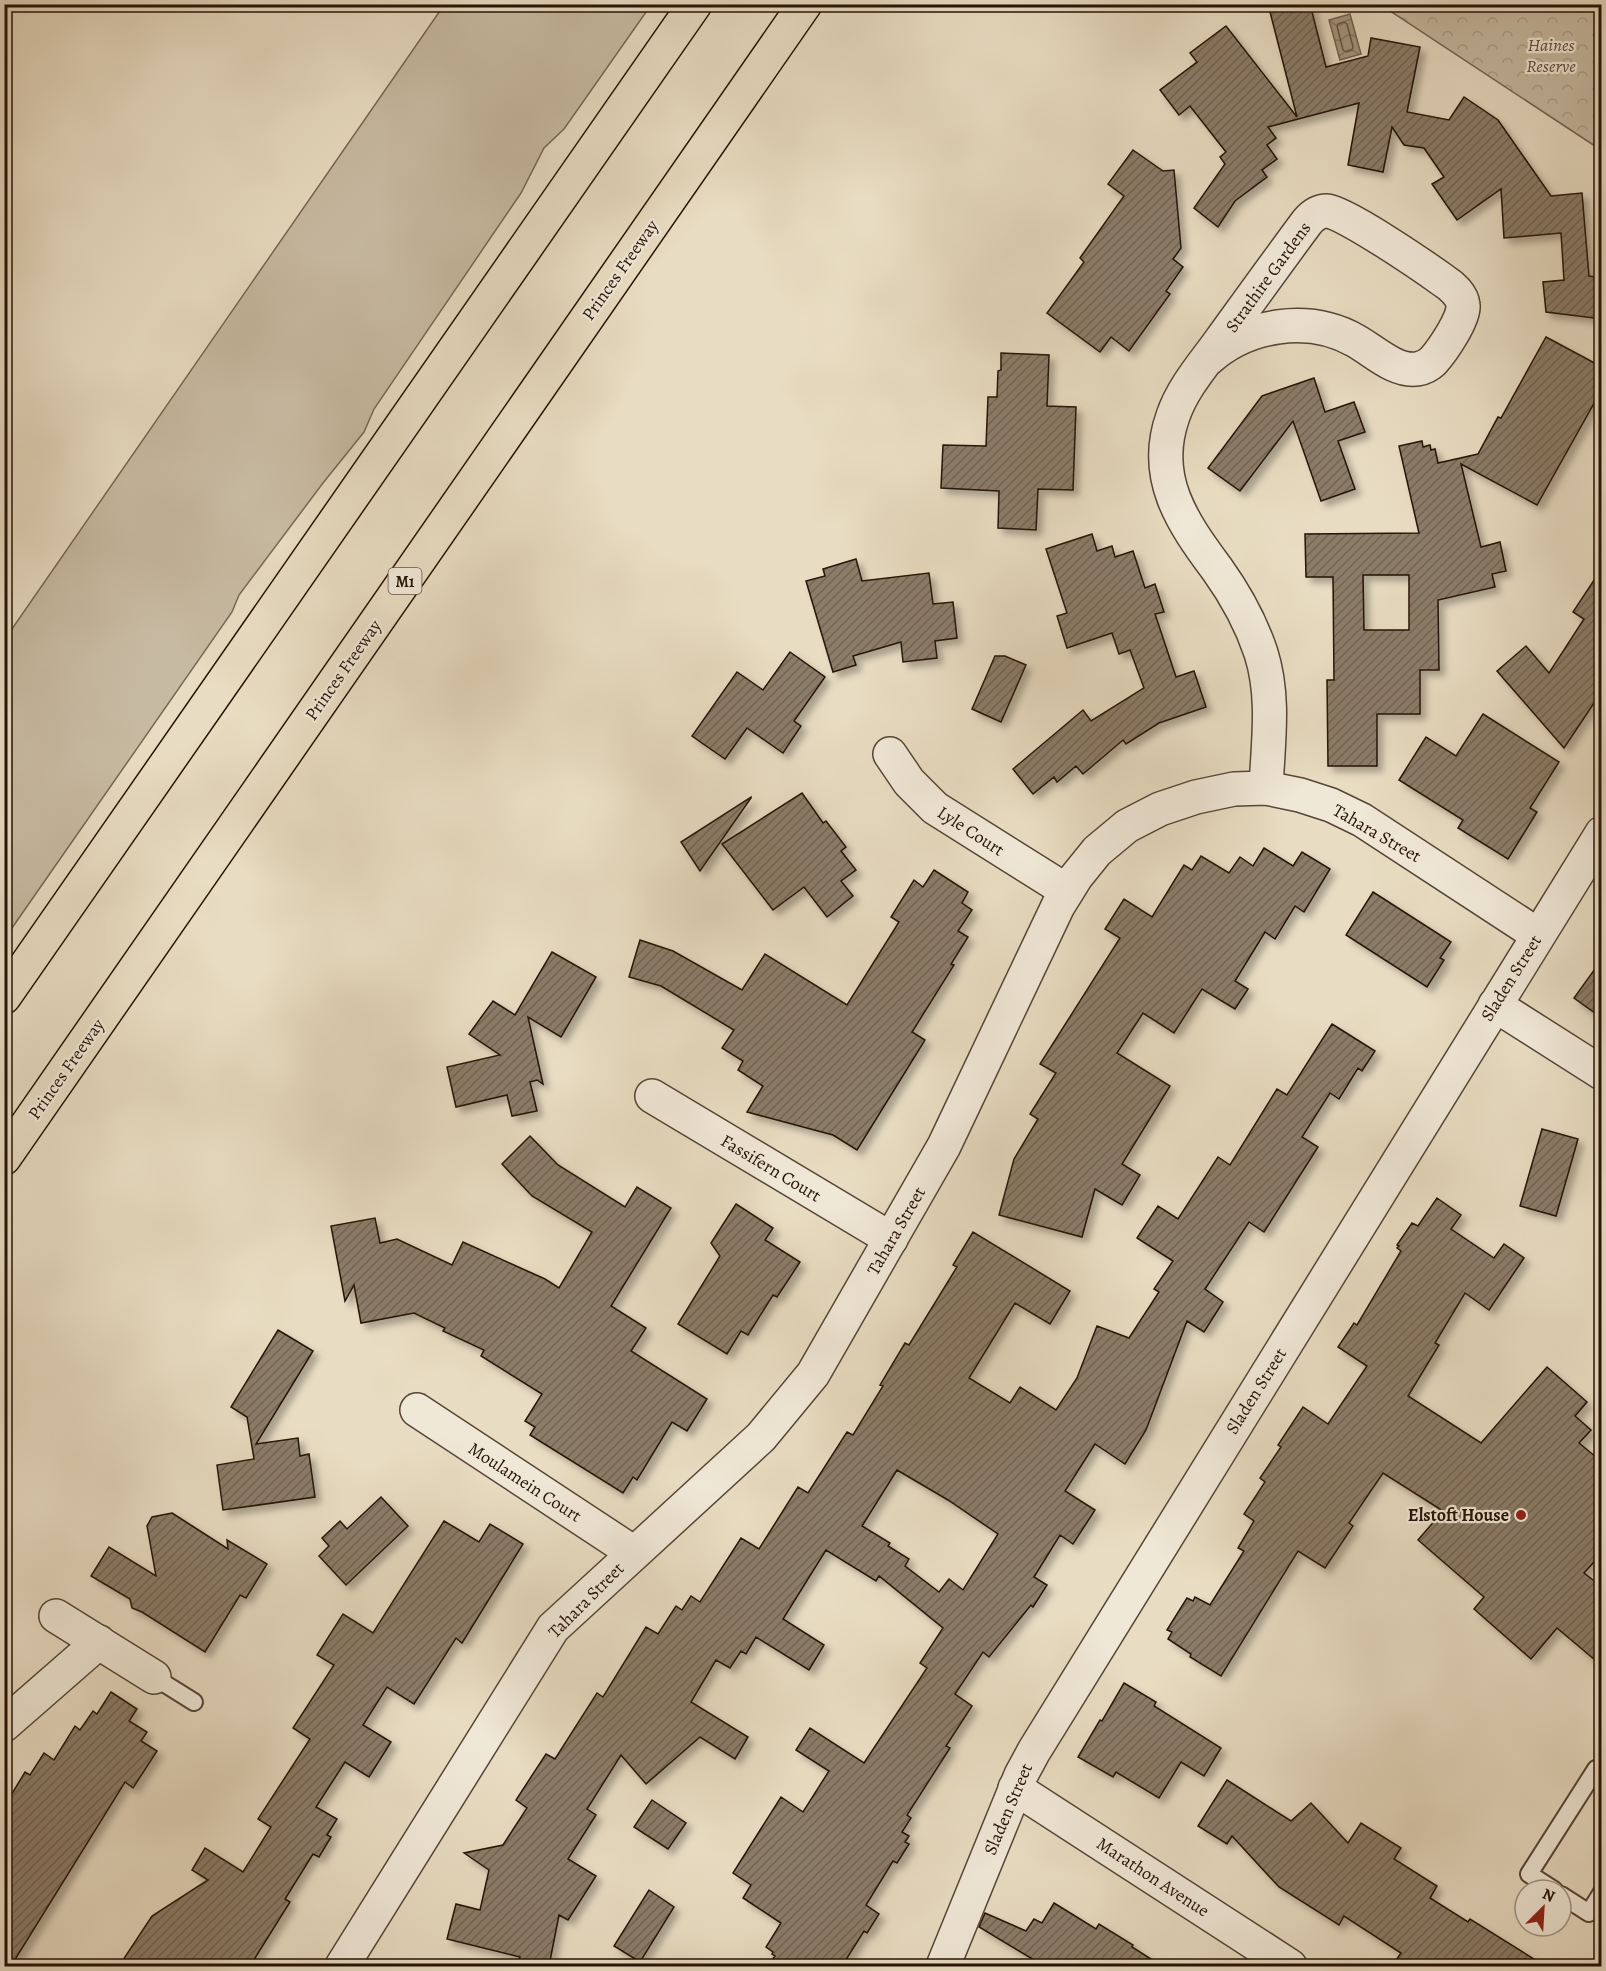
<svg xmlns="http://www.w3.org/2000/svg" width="1606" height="1971" font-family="Alegreya,serif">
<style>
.grass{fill:#c7baa2;stroke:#766654;stroke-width:1.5}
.park{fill:url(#park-crowns);stroke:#766654;stroke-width:1.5}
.water{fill:url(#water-waves);stroke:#736351;stroke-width:1.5}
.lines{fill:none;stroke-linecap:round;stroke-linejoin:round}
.shore{stroke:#665644;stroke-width:1.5}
.building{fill:url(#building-hatch);stroke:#261307;stroke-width:1.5;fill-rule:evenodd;filter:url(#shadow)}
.service-casing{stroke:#564536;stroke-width:20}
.minor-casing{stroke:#564536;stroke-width:36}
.tertiary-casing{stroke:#564536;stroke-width:36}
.motorway-casing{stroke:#261307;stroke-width:36}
.service{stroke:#f0e8d7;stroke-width:16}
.minor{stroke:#f0e8d7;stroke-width:33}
.tertiary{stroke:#f0e8d7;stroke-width:33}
.motorway{stroke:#e8dcc2;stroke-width:33}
.poi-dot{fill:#8f2418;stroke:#f0e8d7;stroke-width:2}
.labels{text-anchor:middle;stroke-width:4.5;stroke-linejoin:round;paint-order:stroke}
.shield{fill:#f0e8d7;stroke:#635345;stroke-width:1.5}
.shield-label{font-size:16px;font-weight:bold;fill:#261307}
.park-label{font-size:18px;font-style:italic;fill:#5e4d3d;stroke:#f0e8d7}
.street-label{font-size:18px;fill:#261307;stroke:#f0e8d7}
.poi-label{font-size:18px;font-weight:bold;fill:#261307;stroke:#f0e8d7;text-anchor:end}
</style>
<defs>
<pattern id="park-crowns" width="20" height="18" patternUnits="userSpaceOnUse" patternTransform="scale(1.5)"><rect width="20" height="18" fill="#c7baa2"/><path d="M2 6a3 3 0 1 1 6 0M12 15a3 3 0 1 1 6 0" fill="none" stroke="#ab9f8a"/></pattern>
<pattern id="water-waves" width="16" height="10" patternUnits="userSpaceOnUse" patternTransform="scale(1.5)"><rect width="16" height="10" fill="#a69882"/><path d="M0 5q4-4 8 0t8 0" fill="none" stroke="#877b68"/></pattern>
<pattern id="building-hatch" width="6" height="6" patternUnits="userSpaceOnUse" patternTransform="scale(1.5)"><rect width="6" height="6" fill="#8b7c68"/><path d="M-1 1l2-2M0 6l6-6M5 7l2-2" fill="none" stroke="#716454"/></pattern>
<filter id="shadow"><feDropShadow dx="5.5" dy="5.5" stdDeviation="3" flood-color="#0004"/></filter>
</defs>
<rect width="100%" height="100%" fill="#e8dcc2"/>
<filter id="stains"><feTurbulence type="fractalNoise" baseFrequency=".00333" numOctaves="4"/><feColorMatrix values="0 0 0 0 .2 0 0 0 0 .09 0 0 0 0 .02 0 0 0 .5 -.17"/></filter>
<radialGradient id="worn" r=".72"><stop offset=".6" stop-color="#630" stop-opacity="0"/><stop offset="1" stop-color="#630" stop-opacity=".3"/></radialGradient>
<polygon class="grass" points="444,5 651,5 564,129 544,148 521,193 374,409 364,432 323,483 239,595 232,612 5,938 5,639"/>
<polygon class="park" points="1381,5 1601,5 1601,150"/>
<polygon class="water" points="1350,14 1361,54 1340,60 1329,20"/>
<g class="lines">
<polygon class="shore" points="1344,22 1347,24 1353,47 1352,50 1346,52 1343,50 1337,26 1338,24"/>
</g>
<g class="building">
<polygon points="1284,4 1310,4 1326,67 1368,56 1371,38 1420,47 1407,112 1449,120 1464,97 1498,120 1551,196 1582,193 1589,276 1602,278 1602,319 1546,312 1543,282 1564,280 1561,233 1504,238 1501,189 1457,220 1432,184 1444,177 1424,148 1404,145 1392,127 1383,172 1348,165 1359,103 1268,127 1276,138 1267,145 1277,159 1262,170 1267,177 1235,201 1218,227 1194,208 1225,164 1220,157 1226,152 1190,106 1179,115 1160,90 1197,62 1190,53 1226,26 1297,117 1269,8"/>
<polygon points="1133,150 1163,171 1174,170 1181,248 1173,259 1183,267 1166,291 1170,294 1129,351 1111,337 1100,352 1047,313 1084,262 1080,258 1124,196 1108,184"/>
<path d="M1546,337L1602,367V389L1537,505L1461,464L1481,547L1500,542L1506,571L1492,574L1495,587L1438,600L1439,670H1420V714H1377V766H1328L1327,680H1334L1333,577H1306L1305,534L1419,533L1399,446L1422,441L1423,447L1430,445L1431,450L1435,449L1438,463L1478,454L1498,417L1501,418ZM1363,575H1409V630H1364Z"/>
<polygon points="1001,353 1049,355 1047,406 1076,407 1073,490 1038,489 1036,530 998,528 999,491 941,488 943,445 986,446 988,397 997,397 998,371 1001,370"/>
<polygon points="1314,378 1325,412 1354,402 1365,432 1338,441 1355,489 1321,501 1293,421 1240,491 1208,468 1262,396"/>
<polygon points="1092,534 1097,551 1112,546 1115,557 1133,551 1145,588 1155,584 1164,612 1155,614 1176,677 1194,671 1206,707 1159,723 1126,744 1123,740 1083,774 1076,766 1057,782 1054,777 1033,794 1013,769 1083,710 1091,721 1144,688 1130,650 1119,654 1112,633 1067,648 1057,616 1067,613 1046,549"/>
<polygon points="856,559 862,581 929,573 933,604 953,602 957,638 935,641 937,658 903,662 901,642 853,656 856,665 833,672 806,581 825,576 823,569"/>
<polygon points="1602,568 1602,691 1564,748 1497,671 1526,646 1549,673 1584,619 1573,612"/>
<polygon points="790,652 825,677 794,721 801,726 783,753 747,728 725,759 692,736 737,672 763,690"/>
<polygon points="995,656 1005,656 1026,665 1001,722 972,709"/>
<polygon points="1483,714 1559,762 1530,808 1537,812 1508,859 1458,828 1463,820 1399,780 1426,737 1456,756"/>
<polygon points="802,793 823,823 826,821 846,847 841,851 856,870 841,881 853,896 827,917 804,887 773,910 722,844"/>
<polygon points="751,797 751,798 700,871 681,842"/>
<polygon points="1264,848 1293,866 1302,852 1330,869 1304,912 1295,906 1275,939 1265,932 1235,981 1248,989 1235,1009 1202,989 1174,1033 1143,1013 1117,1053 1170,1086 1122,1164 1140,1175 1122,1205 1095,1189 1082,1237 999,1215 1014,1159 1038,1119 1030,1114 1056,1073 1040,1064 1120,938 1105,929 1124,899 1152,917 1184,865 1192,870 1201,856 1229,873 1240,857 1253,866"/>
<polygon points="934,870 968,892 962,903 972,910 958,931 968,937 951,964 954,965 912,1032 925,1040 857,1150 833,1135 747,1112 763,1086 738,1070 743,1061 722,1048 734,1030 661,986 629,977 640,940 673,951 742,990 765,954 847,1005 899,922 891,917 914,880 923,887"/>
<polygon points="1373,892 1451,942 1440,958 1444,960 1427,987 1346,935"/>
<polygon points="552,952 596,977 561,1037 528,1017 543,1084 537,1080 530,1082 537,1111 512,1116 507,1095 456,1107 447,1067 500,1055 469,1034 493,1001 515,1015"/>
<polygon points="1602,959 1602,1018 1574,998"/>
<path d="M1332,1024L1375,1051L1362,1071L1358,1068L1339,1099L1330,1093L1302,1137L1318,1147L1264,1232L1249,1222L1205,1289L1223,1302L1204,1332L1187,1321L1146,1430L1125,1464L1095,1444L1065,1491L1095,1510L1073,1544L1060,1535L1034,1577L1047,1585L1033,1607L1031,1605L989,1657L983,1652L955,1694L972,1706L946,1746L950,1748L907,1815L911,1818L902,1832L909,1836L905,1842L909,1844L897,1863L893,1861L866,1905L879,1914L867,1933L864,1931L842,1966H768L775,1956L772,1954L773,1952L766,1947L781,1923L743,1898L751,1885L733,1873L781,1797L803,1812L829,1771L796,1750L810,1728L864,1763L927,1668L920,1663L943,1628L879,1576L876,1581L826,1550L783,1619L824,1645L809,1670L756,1637L746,1654L741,1651L730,1668L716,1660L691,1702L748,1737L735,1759L700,1737L646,1784L621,1755L587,1809L596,1815L568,1859L596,1876L568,1920L559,1915L549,1966H517L520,1957L447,1939L456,1904L480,1910L489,1870L464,1853L503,1845L527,1808L516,1800L546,1754L555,1759L597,1693L603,1697L646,1627L658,1634L676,1606L682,1610L691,1596L700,1602L741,1538L759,1549L798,1487L808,1493L847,1432L853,1435L883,1386L880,1385L905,1343L909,1345L957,1267L953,1265L973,1232L1070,1291L1050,1324L1015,1303L969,1378L1010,1403L1020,1387L1056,1410L1077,1378L1097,1326L1129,1338L1159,1292L1154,1289L1173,1261L1137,1238L1158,1206L1178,1219L1218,1157L1230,1165L1277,1089L1287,1095ZM897,1470L948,1500L998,1534L963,1590L949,1579L939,1592L905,1566L909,1559L888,1546L890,1543L862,1526Z"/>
<polygon points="1542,1129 1578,1139 1556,1216 1520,1206"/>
<polygon points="530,1136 558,1165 625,1207 637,1187 671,1208 611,1306 646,1328 631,1351 707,1399 687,1431 672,1422 637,1480 633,1477 623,1493 530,1435 535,1427 525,1421 542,1394 481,1356 484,1350 443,1331 445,1328 414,1313 361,1323 354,1285 345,1301 331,1226 375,1218 380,1243 397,1239 452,1265 463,1242 545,1279 559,1288 592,1232 532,1196 502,1164"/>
<polygon points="1437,1198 1461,1215 1451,1229 1494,1258 1504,1244 1524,1258 1489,1310 1465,1293 1435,1343 1439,1345 1408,1396 1481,1443 1547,1367 1587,1402 1575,1416 1591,1430 1579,1443 1602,1462 1602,1553 1584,1573 1602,1587 1602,1666 1557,1628 1531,1659 1474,1609 1484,1597 1418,1540 1443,1511 1383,1473 1349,1523 1353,1526 1325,1568 1298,1551 1221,1676 1190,1657 1191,1654 1168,1639 1172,1632 1167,1630 1187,1598 1193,1601 1195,1597 1210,1605 1244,1551 1238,1548 1254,1521 1244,1514 1265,1482 1260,1478 1281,1447 1278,1445 1303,1407 1328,1424 1367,1366 1338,1347 1354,1323 1357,1325 1401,1251 1397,1248 1399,1246 1397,1245 1412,1223 1418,1226"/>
<polygon points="736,1204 773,1228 765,1240 800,1262 777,1297 773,1295 748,1335 741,1331 727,1354 678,1324 720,1256 711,1243"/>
<polygon points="278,1330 313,1351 256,1444 298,1438 300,1456 309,1454 315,1497 223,1510 217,1465 254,1459 247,1417 231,1407"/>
<polygon points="381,1497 408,1526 346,1585 319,1556 329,1546 322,1538 340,1521 347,1529"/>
<polygon points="172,1513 228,1549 227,1540 267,1564 246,1598 240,1595 205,1652 142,1612 132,1608 130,1599 91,1576 109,1547 156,1576 147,1526 152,1517"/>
<polygon points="444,1521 479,1542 490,1524 523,1544 462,1643 456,1638 414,1704 387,1687 363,1725 391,1742 369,1777 345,1762 316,1807 337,1819 327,1835 331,1837 319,1857 313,1854 285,1899 290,1902 250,1966 119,1966 152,1916 208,1880 192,1870 205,1848 243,1872 271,1827 258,1819 310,1739 293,1728 334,1665 317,1655 343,1614 373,1633"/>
<polygon points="1124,1683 1156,1702 1154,1706 1221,1748 1204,1776 1181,1762 1159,1798 1116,1772 1113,1777 1078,1757 1100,1720 1102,1721"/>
<polygon points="111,1692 137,1709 129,1721 147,1732 141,1741 157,1751 133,1788 125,1782 11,1966 4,1966 4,1807 25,1772 30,1775 44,1753 54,1760 75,1726 80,1730 93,1711 97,1714"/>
<polygon points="1227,1780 1291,1821 1311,1803 1348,1843 1361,1823 1401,1848 1394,1859 1437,1886 1430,1898 1468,1922 1470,1919 1545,1966 1392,1966 1401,1953 1344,1916 1339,1925 1279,1887 1232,1836 1227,1844 1198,1826"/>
<polygon points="652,1800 686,1823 668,1849 634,1827"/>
<polygon points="649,1890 674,1907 640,1962 614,1946"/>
<polygon points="1054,1903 1096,1929 1099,1924 1133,1945 1132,1947 1162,1966 1044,1966 979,1927 985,1913 1026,1931 1034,1919 1042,1923"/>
</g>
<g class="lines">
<g class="service-casing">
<g id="service">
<polyline points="154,1677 194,1702"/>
<polyline points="1554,1890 1529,1874 1596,1769 1602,1772"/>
<polyline points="1561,1895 1589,1913 1602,1892"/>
</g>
</g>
<g class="minor-casing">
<g id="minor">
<path d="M1207,360C1246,324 1309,314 1356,341C1374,351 1395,372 1417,369C1423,368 1429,365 1433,361C1442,351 1465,318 1463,305C1462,295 1452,286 1444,281C1426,268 1343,211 1327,211C1319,211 1312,216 1307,222C1278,261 1250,300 1221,340C1204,364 1183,387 1173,416C1151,477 1182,522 1217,569C1235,594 1251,623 1261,653C1275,697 1268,743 1266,788"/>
<polyline points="890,754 909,782 935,808 1067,891"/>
<polyline points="1495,1005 1602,1073"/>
<polyline points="652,1096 891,1239"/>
<polyline points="417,1410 634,1553"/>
<polyline points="56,1616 154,1677"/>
<polyline points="4,1725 99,1642"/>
<polyline points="1015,1788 1290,1966"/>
<polyline points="342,1966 553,1628 761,1437 813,1374 944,1146 1058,906 1076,877 1097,851 1127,826 1160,809 1196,797 1234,789 1266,788 1300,795 1331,805 1362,820 1538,935"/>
</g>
</g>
<g class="tertiary-casing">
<polyline id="tertiary" points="943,1966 1021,1775 1034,1751 1602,833"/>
</g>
<g class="motorway-casing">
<g id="motorway">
<polyline points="4,997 695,4"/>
<polyline points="4,1158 805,4"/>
</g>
</g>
<use href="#service" class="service"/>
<use href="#minor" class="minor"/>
<use href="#tertiary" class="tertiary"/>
<use href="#motorway" class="motorway"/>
</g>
<circle class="poi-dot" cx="1521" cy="1515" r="6"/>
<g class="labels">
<rect class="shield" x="388.5" y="568" width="33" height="26" rx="4.5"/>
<g class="shield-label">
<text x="405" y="587">M1</text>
</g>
<g class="park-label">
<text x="1551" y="51">Haines<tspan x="1551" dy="21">Reserve</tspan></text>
</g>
<g class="street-label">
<text transform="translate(620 270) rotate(-55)" y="6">Princes Freeway</text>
<text transform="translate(1268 277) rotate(-54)" y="6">Strathire Gardens</text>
<text transform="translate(343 670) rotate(-55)" y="6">Princes Freeway</text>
<text transform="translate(971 831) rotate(33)" y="6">Lyle Court</text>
<text transform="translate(1377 833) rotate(30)" y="6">Tahara Street</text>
<text transform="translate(1511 978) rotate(-58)" y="6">Sladen Street</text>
<text transform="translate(66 1069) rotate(-55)" y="6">Princes Freeway</text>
<text transform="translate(771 1168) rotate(31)" y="6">Fassifern Court</text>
<text transform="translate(896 1231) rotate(-60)" y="6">Tahara Street</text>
<text transform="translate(1256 1391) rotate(-58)" y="6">Sladen Street</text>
<text transform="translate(525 1482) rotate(33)" y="6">Moulamein Court</text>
<text transform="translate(586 1600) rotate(-45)" y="6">Tahara Street</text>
<text transform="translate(1008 1809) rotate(-67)" y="6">Sladen Street</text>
<text transform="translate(1153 1877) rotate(33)" y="6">Marathon Avenue</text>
</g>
<g class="poi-label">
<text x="1509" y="1521">Elstoft House</text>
</g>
</g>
<rect width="1606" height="1971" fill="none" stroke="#e8dcc2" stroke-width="24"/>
<rect x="6" y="6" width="1594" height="1959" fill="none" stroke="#261307" stroke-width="3"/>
<rect x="12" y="12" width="1582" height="1947" fill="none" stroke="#261307" stroke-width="1.5"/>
<g transform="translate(1543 1908) rotate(24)"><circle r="28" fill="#f0e8d7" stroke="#9f9384" stroke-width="1.5"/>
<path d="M0-4.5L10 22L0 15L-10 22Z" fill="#8f2418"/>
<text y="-9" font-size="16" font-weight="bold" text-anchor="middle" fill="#261307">N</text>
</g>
<rect width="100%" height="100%" filter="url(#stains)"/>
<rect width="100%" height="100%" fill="url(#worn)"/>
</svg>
